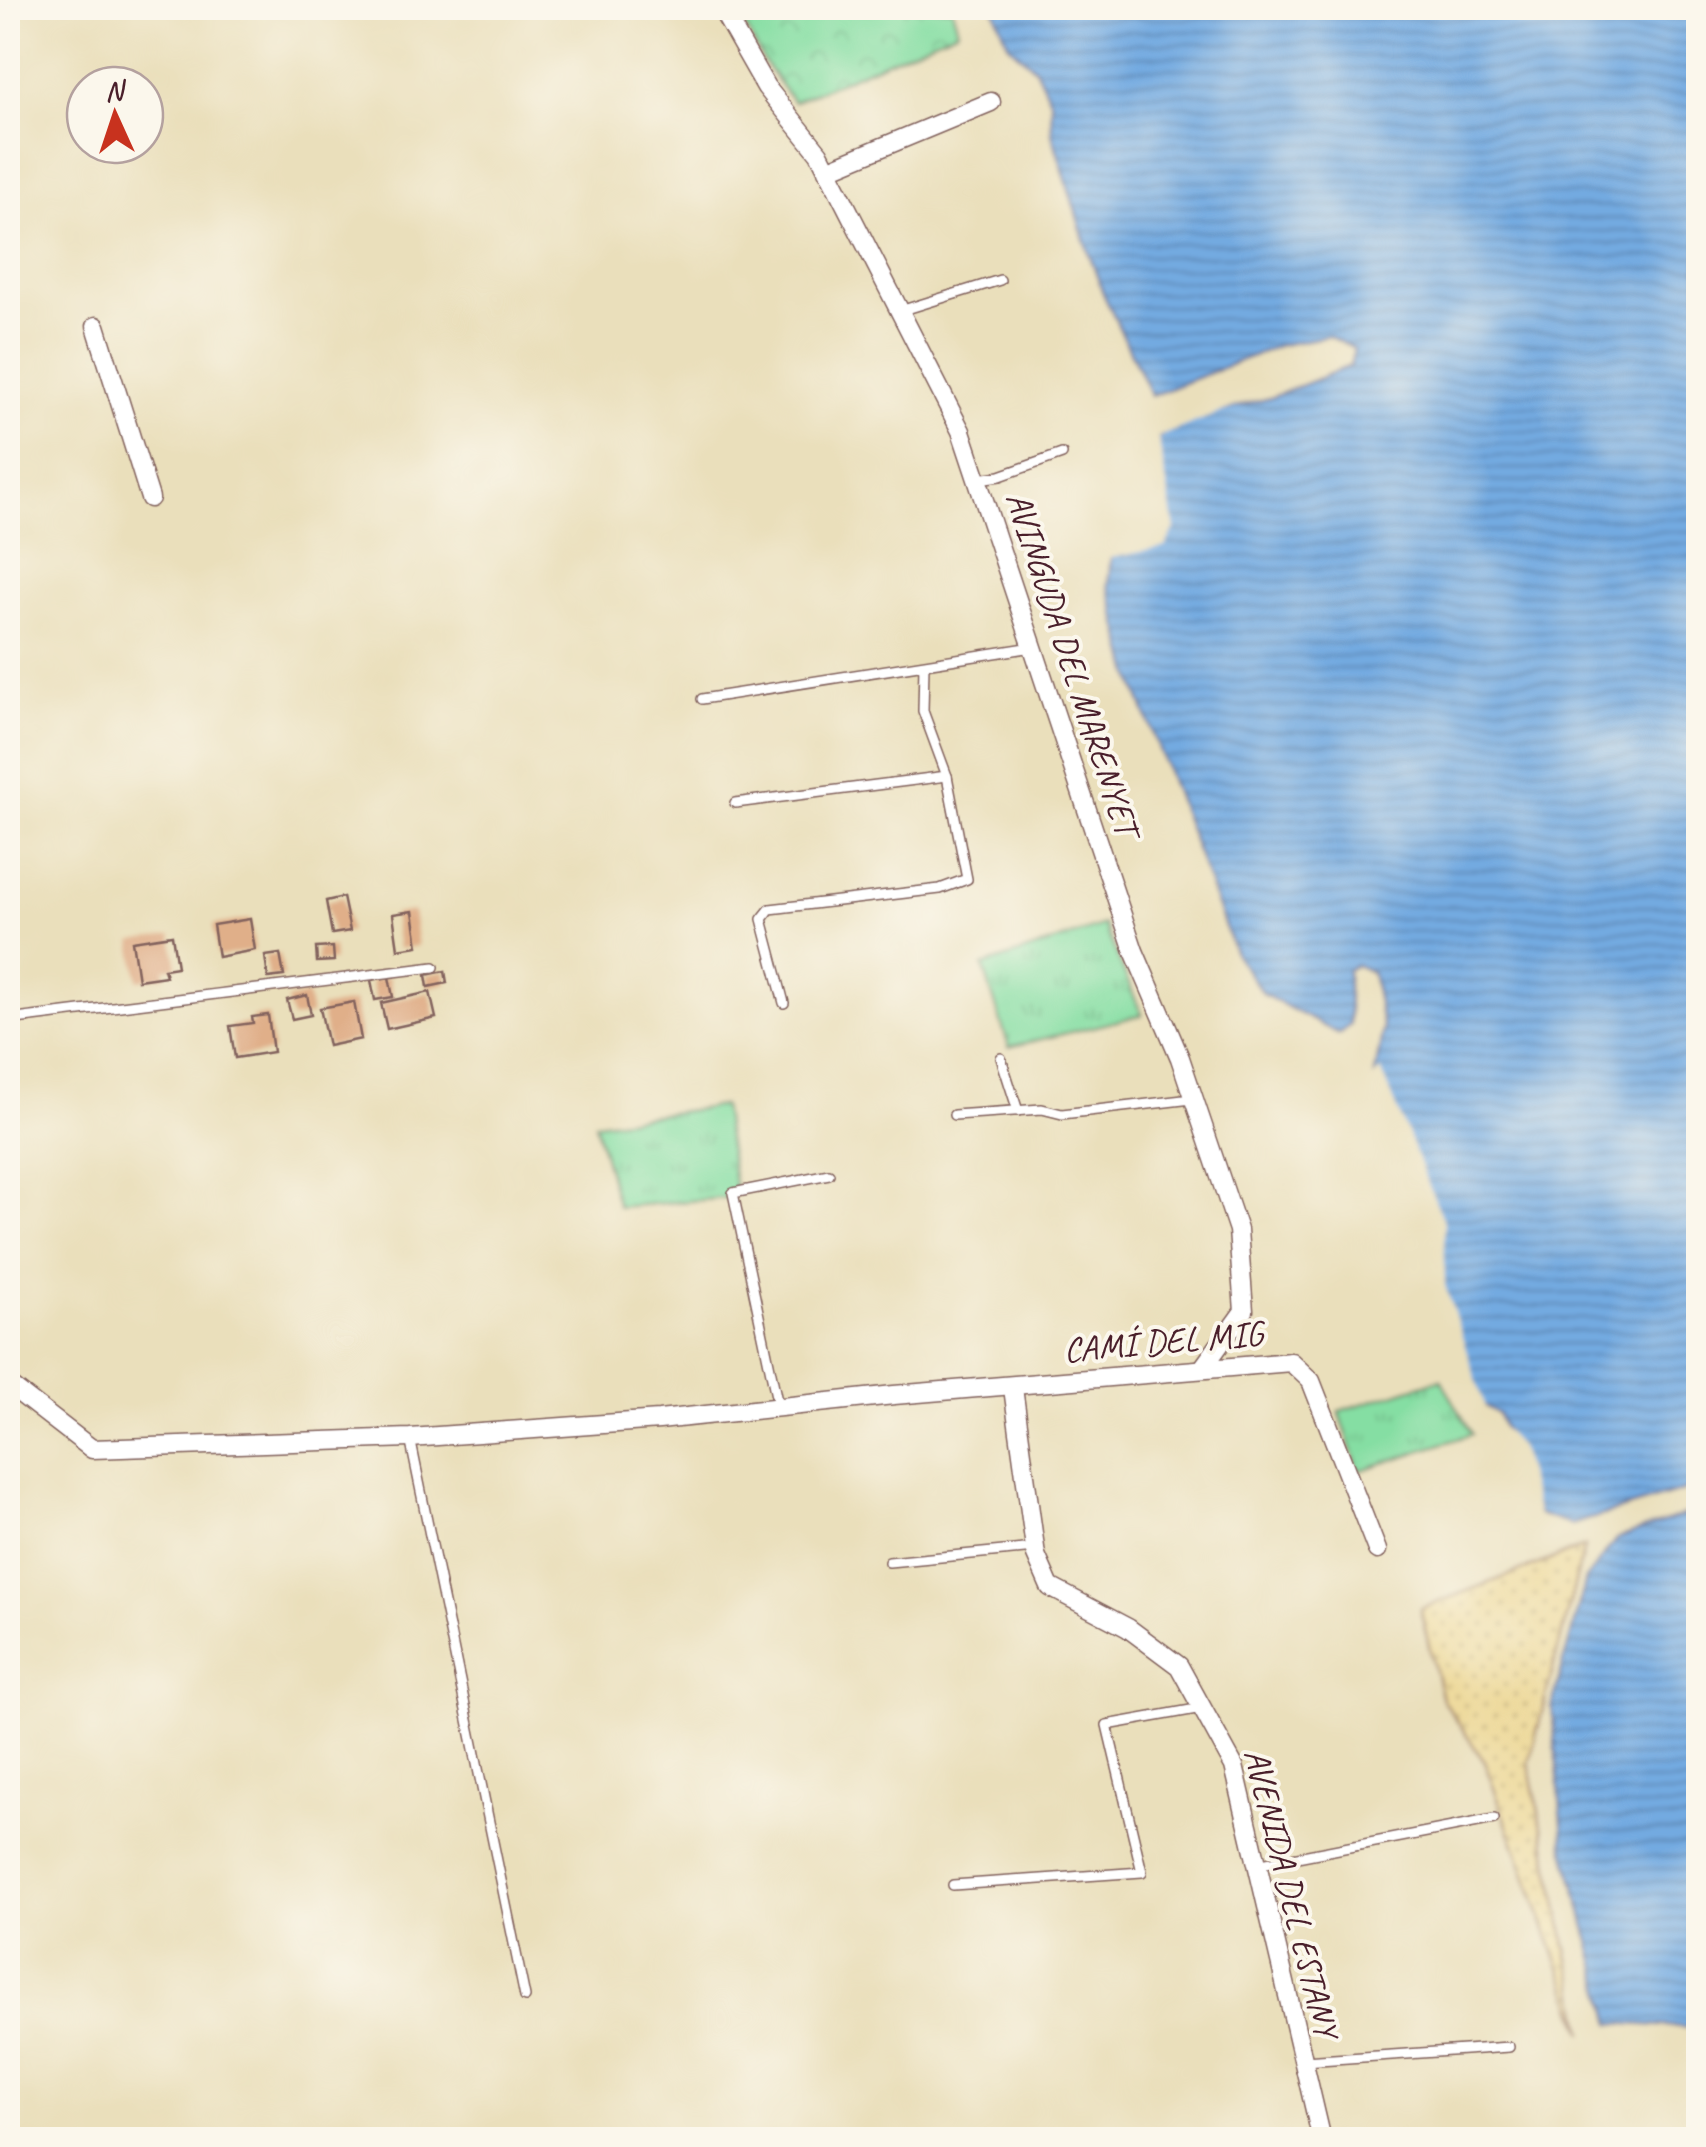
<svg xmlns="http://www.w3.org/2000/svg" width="1706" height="2147" font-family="Caveat,sans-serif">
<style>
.grass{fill:url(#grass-tufts);stroke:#687e67;stroke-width:2.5}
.sand{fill:url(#sand-dots);stroke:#9c7c64;stroke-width:2.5}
.park{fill:url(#park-crowns);stroke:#687e67;stroke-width:2.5}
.water{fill:url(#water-rules);stroke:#5e6486;stroke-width:2.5}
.pier{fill:#eadfbb}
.building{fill:#e0af89}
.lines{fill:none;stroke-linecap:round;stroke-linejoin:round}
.service-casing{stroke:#82625d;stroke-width:12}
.minor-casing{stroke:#82625d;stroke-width:21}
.service{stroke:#fff;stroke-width:9}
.minor{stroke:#fff;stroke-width:18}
.labels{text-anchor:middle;stroke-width:8;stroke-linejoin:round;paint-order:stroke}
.street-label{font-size:35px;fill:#4a1f2b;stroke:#fbf7ec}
</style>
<defs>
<pattern id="grass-tufts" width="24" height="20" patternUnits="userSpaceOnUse" patternTransform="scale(2.5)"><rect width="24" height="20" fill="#85dea3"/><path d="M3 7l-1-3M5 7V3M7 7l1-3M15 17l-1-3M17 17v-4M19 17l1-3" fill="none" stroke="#74be8c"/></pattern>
<pattern id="sand-dots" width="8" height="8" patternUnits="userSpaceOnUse" patternTransform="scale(2.5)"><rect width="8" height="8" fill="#eeda9e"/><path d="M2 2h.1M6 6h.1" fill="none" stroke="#cebb88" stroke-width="1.8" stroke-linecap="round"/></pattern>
<pattern id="park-crowns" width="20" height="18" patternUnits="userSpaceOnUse" patternTransform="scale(2.5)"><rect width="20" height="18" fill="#85dea3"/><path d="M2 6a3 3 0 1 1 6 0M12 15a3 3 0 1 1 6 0" fill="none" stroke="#74be8c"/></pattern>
<pattern id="water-rules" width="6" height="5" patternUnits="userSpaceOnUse" patternTransform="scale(2.5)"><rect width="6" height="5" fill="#73aae1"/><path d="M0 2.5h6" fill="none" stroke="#608ab7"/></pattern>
</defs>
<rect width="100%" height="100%" fill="#fbf7ec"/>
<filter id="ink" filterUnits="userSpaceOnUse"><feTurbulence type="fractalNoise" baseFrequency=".01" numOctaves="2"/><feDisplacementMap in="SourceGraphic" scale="20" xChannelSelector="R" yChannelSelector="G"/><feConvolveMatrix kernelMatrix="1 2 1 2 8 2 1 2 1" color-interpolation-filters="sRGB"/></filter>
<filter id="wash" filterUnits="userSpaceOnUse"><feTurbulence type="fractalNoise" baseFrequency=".0048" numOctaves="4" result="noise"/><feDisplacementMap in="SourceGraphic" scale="40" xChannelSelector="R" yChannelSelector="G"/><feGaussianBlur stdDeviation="2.25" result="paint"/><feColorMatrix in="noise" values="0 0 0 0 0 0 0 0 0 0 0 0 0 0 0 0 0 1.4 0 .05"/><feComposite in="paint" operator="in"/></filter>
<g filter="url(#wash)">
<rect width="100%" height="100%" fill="#eadfbb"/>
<g class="grass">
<polygon points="1104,925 1142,1015 1009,1047 983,966"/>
<polygon points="722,1106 735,1189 725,1198 618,1207 595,1123"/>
<polygon points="1441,1379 1472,1434 1359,1471 1339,1411"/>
</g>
<polygon class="sand" points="1584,1547 1529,1763 1584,2033 1484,1761 1442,1699 1420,1609"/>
<polygon class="park" points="751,8 952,8 958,30 793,102 764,62 738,12"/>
<g class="water">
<polygon points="994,8 1698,8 1698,1486 1571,1525 1538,1514 1498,1414 1466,1394 1428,1283 1436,1224 1374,1079 1383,1029 1372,972 1356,965 1347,970 1350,1024 1339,1034 1263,994 1235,954 1130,671 1108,583 1112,551 1168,533 1150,444 1179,422 1270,398 1350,366 1354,349 1328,336 1280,345 1151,396 1103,293 1084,239 1052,133 1051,102 1035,68 1009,45"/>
<polygon points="1698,1510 1698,2028 1612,2023 1564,1846 1552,1706 1586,1579 1616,1539"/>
</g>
<g class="pier">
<polygon points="1264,395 1158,437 1175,529 1165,547 1106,559 1109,547 1163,530 1159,495 1145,441 1177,417"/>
<polygon points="1381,1069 1444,1223 1445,1285 1487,1413 1464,1399 1433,1314 1424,1275 1431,1225 1370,1081"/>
<polygon points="1496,1422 1520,1447 1539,1519 1534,1516"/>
</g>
<g id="blocks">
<g class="building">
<polygon points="343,897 350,931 332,934 326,901"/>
<polygon points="413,911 418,946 398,949 393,914"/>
<polygon points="250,919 255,950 218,957 213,925"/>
<polygon points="172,935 177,967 164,969 166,976 138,980 132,941"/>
<polygon points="333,947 334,961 317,962 316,948"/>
<polygon points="280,954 284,976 268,978 265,956"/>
<polygon points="445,971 447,983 428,987 426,975"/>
<polygon points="389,977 393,997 375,1000 371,980"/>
<polygon points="430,992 436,1018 387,1029 381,1003"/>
<polygon points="307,995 311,1015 292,1019 287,1000"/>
<polygon points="354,1002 361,1039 328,1046 320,1008"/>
<polygon points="268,1015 273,1052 235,1058 230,1026 253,1023 252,1017"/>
</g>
</g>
</g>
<g filter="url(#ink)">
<use href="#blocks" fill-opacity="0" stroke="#82625d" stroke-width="2.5"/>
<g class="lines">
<g class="service-casing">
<g id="service">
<polyline points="900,311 1000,280"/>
<polyline points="978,479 1000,476 1062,454"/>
<polyline points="702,699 1033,647"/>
<polyline points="735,803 947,776"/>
<polyline points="784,1003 762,919 770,909 940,889 967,879 947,776 923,711 924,665"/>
<polyline points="8,1020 434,967"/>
<polyline points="1001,1058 1018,1111"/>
<polyline points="954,1115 1042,1109 1062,1114 1192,1099"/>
<polyline points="778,1406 733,1193 829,1174"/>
<polyline points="410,1438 525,1997"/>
<polyline points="889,1562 1035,1548"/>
<polyline points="1256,1865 1494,1819"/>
<polyline points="953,1885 1142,1872 1107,1725 1202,1708"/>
<polyline points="1304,2061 1509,2047"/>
</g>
</g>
<g class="minor-casing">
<g id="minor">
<polyline points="721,8 766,87 819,153 961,431 1134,951 1180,1058 1238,1230 1244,1311 1202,1369"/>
<polyline points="827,170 991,102"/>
<polyline points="96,326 150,498"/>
<polyline points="8,1384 92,1449 410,1438 659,1420 894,1395 1291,1362 1311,1381 1377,1550"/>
<polyline points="1013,1388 1036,1555 1050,1587 1128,1628 1179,1666 1234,1766 1322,2140"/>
</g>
</g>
<use href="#service" class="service"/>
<use href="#minor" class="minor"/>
</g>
</g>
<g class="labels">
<g class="street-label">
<text transform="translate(1073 663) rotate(72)" y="12">AVINGUDA DEL MARENYET</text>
<text transform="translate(1163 1341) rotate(-5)" y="12">CAMÍ DEL MIG</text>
<text transform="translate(1292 1893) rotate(76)" y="12">AVENIDA DEL ESTANY</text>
</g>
</g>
<rect width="1706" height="2147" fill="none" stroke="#fbf7ec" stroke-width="40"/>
<g transform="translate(115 115) rotate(357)"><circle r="48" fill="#fbf7ec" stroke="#b4a19f" stroke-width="2.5"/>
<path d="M0-8L18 38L0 25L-18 38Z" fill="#c8321e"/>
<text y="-15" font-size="28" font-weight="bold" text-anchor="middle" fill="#4a1f2b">N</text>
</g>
</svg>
